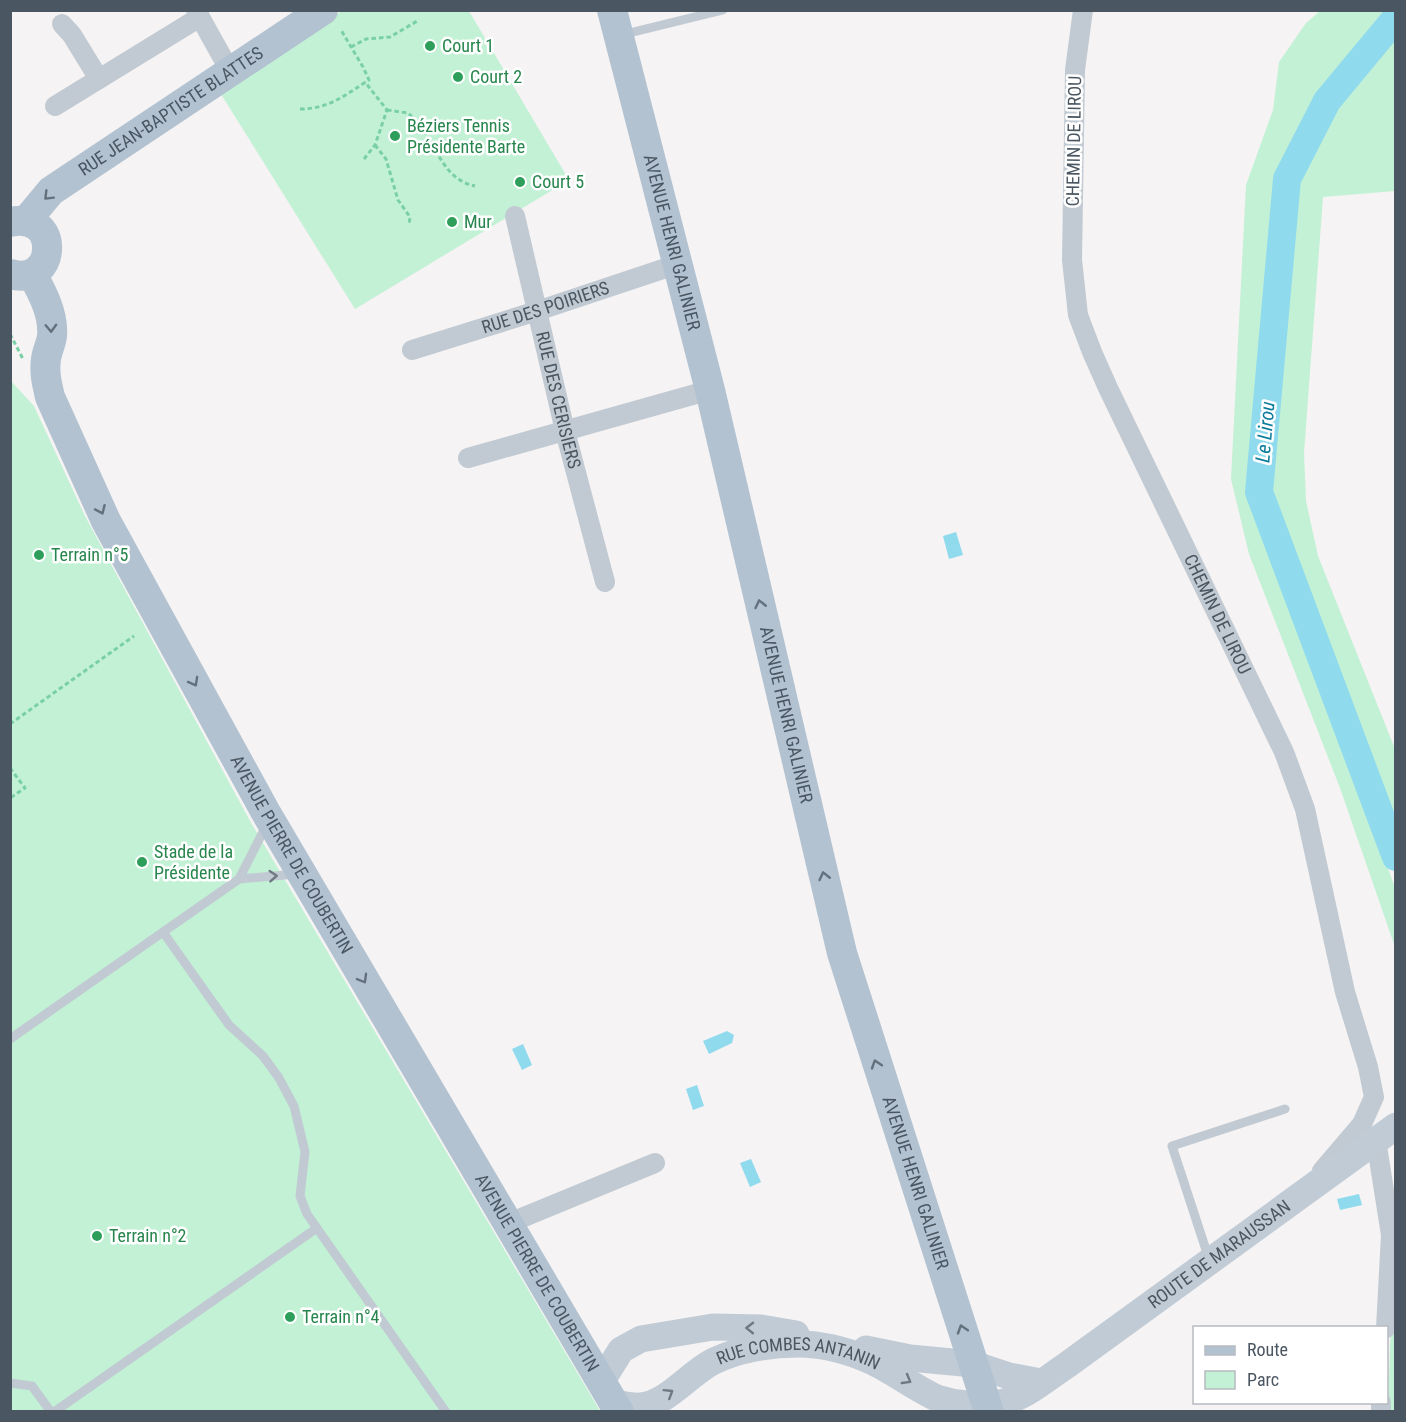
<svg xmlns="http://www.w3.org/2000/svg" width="1406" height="1422" font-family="'Roboto Condensed',sans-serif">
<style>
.green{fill:#c3f1d5}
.water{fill:#90daee}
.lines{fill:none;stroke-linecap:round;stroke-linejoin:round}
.river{stroke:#90daee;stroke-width:28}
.path{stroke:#7ad0a6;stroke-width:3;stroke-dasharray:4.5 3;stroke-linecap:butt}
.lane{stroke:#c1cad2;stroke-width:9}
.street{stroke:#c1cad2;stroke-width:20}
.secondary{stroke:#c1cbd6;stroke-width:27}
.primary{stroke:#b3c2d1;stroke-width:30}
.oneway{stroke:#64717d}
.oneway2{stroke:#6e7983}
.oneway3{stroke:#6e7984}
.leisure-dot{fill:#2e9e5b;stroke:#fff;stroke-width:2}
.labels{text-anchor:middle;stroke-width:5;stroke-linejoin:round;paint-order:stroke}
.leisure-label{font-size:18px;fill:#27864d;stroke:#fff;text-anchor:start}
.street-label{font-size:18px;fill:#4a5661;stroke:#fff}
.water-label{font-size:20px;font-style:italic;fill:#0c7c9b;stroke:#fff}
</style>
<rect width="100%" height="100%" fill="#f5f3f3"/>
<g class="green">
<polygon points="342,11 469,11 569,180 355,309 219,91"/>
<polygon points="1320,11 1395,11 1395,191 1323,197 1304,453 1306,501 1318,556 1395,749 1395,840 1380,800 1366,805 1395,888 1395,947 1340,788 1249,554 1231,479 1246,185 1273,110 1279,62 1306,23"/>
<polygon points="11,381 34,406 85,516 250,821 600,1411 11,1411"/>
<polygon points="1395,1291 1395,1411 1388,1412 1390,1344"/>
</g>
<g class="water">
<polygon points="956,532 963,555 949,559 943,536"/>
<polygon points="727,1031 734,1035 732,1043 709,1054 703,1041"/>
<polygon points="523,1044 532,1065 522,1070 512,1049"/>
<polygon points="697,1085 704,1106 693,1110 686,1089"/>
<polygon points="751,1159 761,1182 750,1187 740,1163"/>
<polygon points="1359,1194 1362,1205 1340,1210 1337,1199"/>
</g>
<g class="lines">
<polyline class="river" points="1396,18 1327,101 1287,179 1259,492 1396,857"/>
<g class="path">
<polyline points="351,47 366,39 390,37 419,20"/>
<path d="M300,109C329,109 345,95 369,80L363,67L341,30"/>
<path d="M387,110L408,113C414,119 420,124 424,131C439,153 446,180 475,186"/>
<polyline points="375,145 386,159 398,200 410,217 409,225"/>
<polyline points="364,159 375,145 387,110 365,82"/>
<polyline points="10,334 23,359"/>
<polyline points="10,724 134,636"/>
<polyline points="10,768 25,788 10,798"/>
</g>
<g class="lane">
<polyline points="621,35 723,10"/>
<polyline points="267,824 239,879 296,874"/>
<polyline points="163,932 229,1025 263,1056 279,1078 294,1106 305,1152 300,1196 307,1214 446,1412"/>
<polyline points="10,1039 239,879"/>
<polyline points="1209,1259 1172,1146 1285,1109"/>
<polyline points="10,1383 32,1386 51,1412"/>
<polyline points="54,1412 317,1228"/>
</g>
<g class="street">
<polyline points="196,10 230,71"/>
<path id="s1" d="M1083,10L1075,70L1072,260L1078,315L1092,352L1108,388L1284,752L1305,809L1345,992L1368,1067L1374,1097L1362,1124L1322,1171"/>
<polyline points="62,24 72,35 99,79"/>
<polyline points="55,106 200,17"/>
<path id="s2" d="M515,216L565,431L605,582"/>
<path id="s3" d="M412,350L537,311L678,264"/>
<polyline points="468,458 710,390"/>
<polyline points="1376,1140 1391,1235 1386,1328"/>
<polyline points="507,1224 655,1163"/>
<polyline points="1381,1412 1381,1402"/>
</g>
<g class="secondary">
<polyline points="866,1349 910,1358 973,1364 1009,1376 1041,1382"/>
<polyline points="601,1382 621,1350 641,1339 713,1327 761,1328 796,1334"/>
<path id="s4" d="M614,1403C622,1404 632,1407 641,1406C667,1404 691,1372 714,1361C739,1349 771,1344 798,1344C821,1344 848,1351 869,1360C892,1370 916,1389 937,1398C956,1404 981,1407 1000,1403C1025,1398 1046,1379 1067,1365L1396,1126"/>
</g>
<g class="primary">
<path id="s5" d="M612,10L710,390L842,953L989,1412"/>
<path id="s6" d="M26,221L51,191L323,10"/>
<path d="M10,222C61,210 58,288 10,274"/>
<path id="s7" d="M32,274C42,292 54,314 52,336C51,344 47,351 46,359C44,373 47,384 50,397L106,521L265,811L619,1412"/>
</g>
</g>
<defs><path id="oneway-chevron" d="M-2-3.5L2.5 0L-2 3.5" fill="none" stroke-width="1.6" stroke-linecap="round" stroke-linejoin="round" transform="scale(1.5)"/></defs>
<g class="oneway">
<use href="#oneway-chevron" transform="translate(48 196) rotate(135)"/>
<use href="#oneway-chevron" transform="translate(51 328) rotate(88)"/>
<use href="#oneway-chevron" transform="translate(101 510) rotate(66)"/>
<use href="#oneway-chevron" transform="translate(760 604) rotate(-103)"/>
<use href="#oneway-chevron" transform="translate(194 682) rotate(61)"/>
<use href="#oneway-chevron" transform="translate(824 876) rotate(-103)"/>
<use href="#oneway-chevron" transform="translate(363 979) rotate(60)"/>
<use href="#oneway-chevron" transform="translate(876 1064) rotate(-108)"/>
<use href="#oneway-chevron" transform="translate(962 1329) rotate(-108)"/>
</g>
<use class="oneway2" href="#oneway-chevron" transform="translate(273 876) rotate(-4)"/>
<g class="oneway3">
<use href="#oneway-chevron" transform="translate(750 1328) rotate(-179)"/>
<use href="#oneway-chevron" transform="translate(907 1380) rotate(30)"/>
<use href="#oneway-chevron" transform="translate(669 1393) rotate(-32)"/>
</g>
<g class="leisure-dot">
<circle cx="430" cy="46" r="6"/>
<circle cx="458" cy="77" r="6"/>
<circle cx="395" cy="136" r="6"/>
<circle cx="520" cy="182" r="6"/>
<circle cx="452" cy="222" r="6"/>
<circle cx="39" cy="555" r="6"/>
<circle cx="142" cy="862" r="6"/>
<circle cx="97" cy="1236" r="6"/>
<circle cx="290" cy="1317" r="6"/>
</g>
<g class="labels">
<g class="leisure-label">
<text x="442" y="52">Court 1</text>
<text x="470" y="83">Court 2</text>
<text x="407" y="132">Béziers Tennis<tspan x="407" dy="21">Présidente Barte</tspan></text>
<text x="532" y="188">Court 5</text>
<text x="464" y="228">Mur</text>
<text x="51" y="561">Terrain n°5</text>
<text x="154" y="858">Stade de la<tspan x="154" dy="21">Présidente</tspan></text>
<text x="109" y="1242">Terrain n°2</text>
<text x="302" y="1323">Terrain n°4</text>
</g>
<g class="street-label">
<text dy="6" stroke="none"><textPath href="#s6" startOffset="183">RUE JEAN-BAPTISTE BLATTES</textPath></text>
<text transform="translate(1074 141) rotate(-89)" y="6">CHEMIN DE LIROU</text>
<text dy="6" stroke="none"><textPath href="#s5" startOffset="240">AVENUE HENRI GALINIER</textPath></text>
<text dy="6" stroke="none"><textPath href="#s3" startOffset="140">RUE DES POIRIERS</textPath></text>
<text dy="6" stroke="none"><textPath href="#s2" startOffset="189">RUE DES CERISIERS</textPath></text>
<text dy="6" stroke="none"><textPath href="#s1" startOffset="636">CHEMIN DE LIROU</textPath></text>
<text dy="6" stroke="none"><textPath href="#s5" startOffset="726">AVENUE HENRI GALINIER</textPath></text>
<text dy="6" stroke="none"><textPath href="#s7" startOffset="646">AVENUE PIERRE DE COUBERTIN</textPath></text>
<text dy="6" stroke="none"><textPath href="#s5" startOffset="1212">AVENUE HENRI GALINIER</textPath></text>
<text dy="6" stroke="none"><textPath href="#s4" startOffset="681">ROUTE DE MARAUSSAN</textPath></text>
<text dy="6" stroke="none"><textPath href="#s7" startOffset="1131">AVENUE PIERRE DE COUBERTIN</textPath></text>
<text dy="6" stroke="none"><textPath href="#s4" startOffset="201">RUE COMBES ANTANIN</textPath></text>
</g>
<g class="water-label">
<text transform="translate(1265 432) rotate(-85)" y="7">Le Lirou</text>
</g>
</g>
<rect width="1406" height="1422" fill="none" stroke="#4a5661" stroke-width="24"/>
<rect x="1193" y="1326" width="195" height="78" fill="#ffffff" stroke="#b7bbc0" stroke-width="1.5"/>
<rect x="1205" y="1346" width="30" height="9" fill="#b3c2d1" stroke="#b7bbc0" stroke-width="1.5"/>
<text x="1247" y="1356" font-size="18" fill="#4a5661">Route</text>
<rect x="1205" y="1371" width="30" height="18" fill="#c3f1d5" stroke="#b7bbc0" stroke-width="1.5"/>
<text x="1247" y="1386" font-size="18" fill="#4a5661">Parc</text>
</svg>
